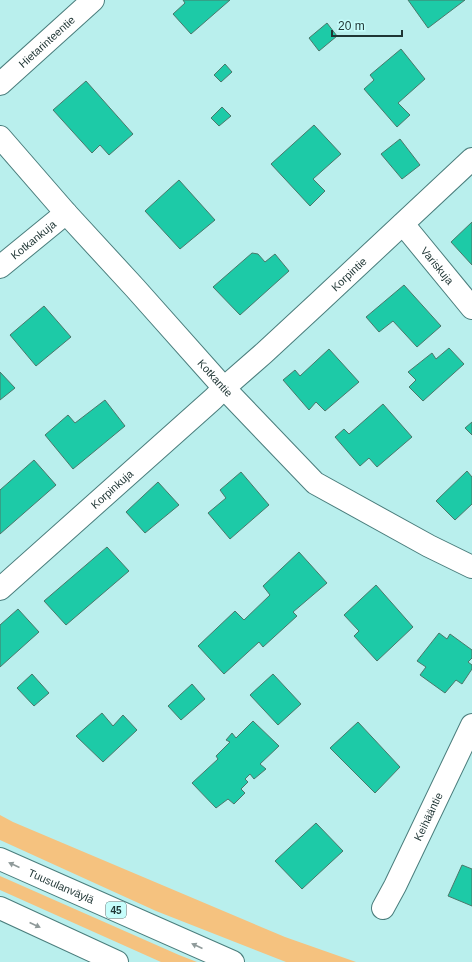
<svg xmlns="http://www.w3.org/2000/svg" width="472" height="962" font-family="Arial,sans-serif">
<style>
.green{fill:#f5c27f}
.building{fill:#1dcaa7;stroke:#4a786b}
.lines{fill:none;stroke-linecap:round;stroke-linejoin:round}
.street-casing{stroke:#4a7d7c;stroke-width:24}
.primary-casing{stroke:#4a7d7c;stroke-width:24}
.street{stroke:#fff;stroke-width:22}
.primary{stroke:#fff;stroke-width:22}
.oneway{fill:#8f9a9a}
.labels{text-anchor:middle;stroke-width:3.5;stroke-linejoin:round;paint-order:stroke}
.shield{fill:#c6fdfb;stroke:#517170;stroke-width:1}
.shield-label{font-size:10px;font-weight:bold;fill:#1f3534}
.street-label{font-size:11px;fill:#1f3534;stroke:#c6fdfb}
</style>
<rect width="100%" height="100%" fill="#b9efed"/>
<g class="green">
<polygon points="0,815 13,822 285,937 356,962 286,962 156,911 0,840"/>
<polygon points="0,876 179,955 197,962 161,962 0,890"/>
</g>
<g class="building">
<polygon points="183,0 230,0 191,34 173,14 185,3"/>
<polygon points="408,0 465,0 428,28"/>
<polygon points="327,23 337,36 319,51 309,38"/>
<polygon points="401,49 425,79 398,103 410,115 397,127 364,89 374,80 370,75"/>
<polygon points="225,64 232,72 221,82 214,75"/>
<polygon points="86,81 133,134 109,155 100,145 92,153 53,110"/>
<polygon points="222,107 231,116 219,126 211,118"/>
<polygon points="314,125 341,154 313,179 325,191 310,206 271,164"/>
<polygon points="400,139 420,165 402,179 381,154"/>
<polygon points="179,180 215,220 180,249 145,211"/>
<polygon points="472,222 472,265 451,242"/>
<polygon points="252,253 258,254 265,262 275,254 289,271 240,315 213,287"/>
<polygon points="404,285 441,326 417,347 393,321 379,332 366,317"/>
<polygon points="44,306 71,337 36,366 10,335"/>
<polygon points="449,348 464,364 423,401 409,387 416,380 408,372 432,353 436,359"/>
<polygon points="329,349 359,382 325,411 316,402 309,410 283,380 295,370 300,376"/>
<polygon points="0,372 15,388 0,400"/>
<polygon points="105,400 125,426 73,469 45,435 68,415 75,423"/>
<polygon points="383,404 412,437 377,467 369,458 360,466 335,437 344,429 349,434"/>
<polygon points="472,422 472,435 465,428"/>
<polygon points="34,460 56,485 0,534 0,490"/>
<polygon points="467,471 472,477 472,504 455,520 436,501"/>
<polygon points="241,472 269,505 230,539 208,513 226,498 220,490"/>
<polygon points="158,482 179,505 145,533 126,512"/>
<polygon points="107,547 129,571 66,625 44,601"/>
<polygon points="299,552 327,583 293,612 297,616 263,647 259,642 224,674 198,646 235,611 244,620 270,595 263,586"/>
<polygon points="376,585 413,627 377,661 354,636 359,631 344,615"/>
<polygon points="18,609 39,632 0,667 0,625"/>
<polygon points="439,633 447,639 450,634 472,650 472,658 468,662 472,665 472,669 462,684 456,680 445,693 420,675 426,667 417,661"/>
<polygon points="32,674 49,693 34,706 17,688"/>
<polygon points="273,674 301,704 278,725 250,695"/>
<polygon points="192,684 205,699 181,720 168,706"/>
<polygon points="102,713 113,726 123,715 137,730 103,762 76,736"/>
<polygon points="253,721 279,746 260,764 266,769 254,779 250,774 245,779 248,782 241,789 245,793 234,804 228,799 216,808 192,783 218,759 216,756 230,742 226,740 232,733 236,738"/>
<polygon points="358,722 400,767 375,793 330,748"/>
<polygon points="316,823 343,851 302,889 275,861"/>
<polygon points="462,865 472,869 472,906 448,896"/>
</g>
<g class="lines">
<g class="street-casing">
<g id="street">
<path id="s1" d="M0,84L93,0"/>
<path id="s2" d="M0,137L66,213L135,288L224,388L315,483L429,546L472,567"/>
<path id="s3" d="M403,224L472,308"/>
<path id="s4" d="M0,267L66,213"/>
<path id="s5" d="M0,589L213,399L224,388L264,353L318,303L472,159"/>
<path id="s6" d="M383,908L395,886L472,725"/>
</g>
</g>
<g class="primary-casing">
<g id="primary">
<path id="s7" d="M0,859L233,962"/>
<polyline points="0,908 117,962"/>
</g>
</g>
<use href="#street" class="street"/>
<use href="#primary" class="primary"/>
</g>
<defs><path id="oneway-solid" d="M-6-.8H1V-3.2L6.5 0L1 3.2V.8H-6Z"/></defs>
<g class="oneway">
<use href="#oneway-solid" transform="translate(14 865) rotate(-156)"/>
<use href="#oneway-solid" transform="translate(35 925) rotate(25)"/>
<use href="#oneway-solid" transform="translate(197 946) rotate(-156)"/>
</g>
<g class="labels">
<rect class="shield" x="106" y="902" width="20" height="16" rx="3"/>
<g class="shield-label">
<text x="116" y="914">45</text>
</g>
<g class="street-label">
<text dy="4" stroke="none"><textPath href="#s1" startOffset="63">Hietarinteentie</textPath></text>
<text dy="4" stroke="none"><textPath href="#s4" startOffset="43">Kotkankuja</textPath></text>
<text dy="4" stroke="none"><textPath href="#s3" startOffset="54">Variskuja</textPath></text>
<text dy="4" stroke="none"><textPath href="#s5" startOffset="470">Korpintie</textPath></text>
<text dy="4" stroke="none"><textPath href="#s2" startOffset="323">Kotkantie</textPath></text>
<text dy="4" stroke="none"><textPath href="#s5" startOffset="150">Korpinkuja</textPath></text>
<text dy="4" stroke="none"><textPath href="#s6" startOffset="102">Keihääntie</textPath></text>
<text dy="4" stroke="none"><textPath href="#s7" startOffset="67">Tuusulanväylä</textPath></text>
</g>
</g>
<path d="M332 30v6h70v-6" fill="none" stroke="#1f3534" stroke-width="2"/>
<text x="338" y="30" font-size="12" fill="#1f3534" stroke="#c6fdfb" stroke-width="3" paint-order="stroke">20 m</text>
</svg>
